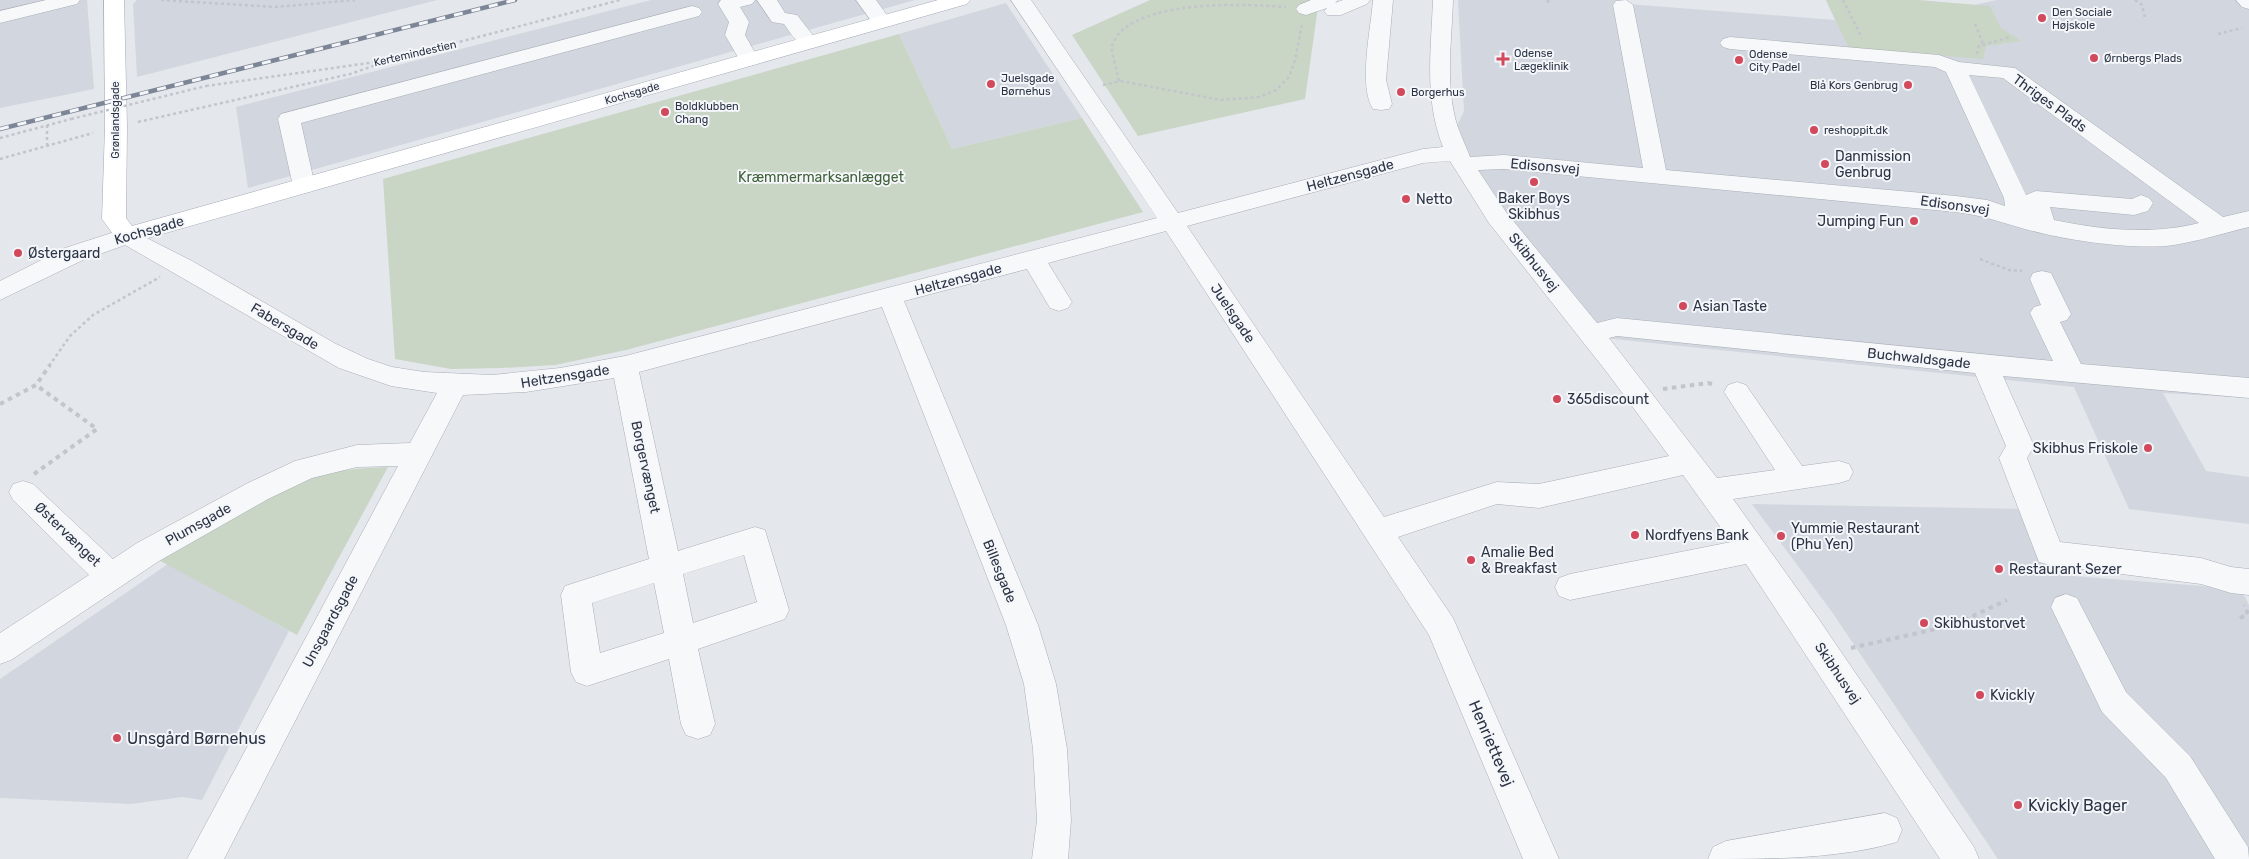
<svg xmlns="http://www.w3.org/2000/svg" width="2249" height="859" font-family="Rubik,sans-serif">
<style>
.built{fill:#d2d6de}
.green{fill:#c9d6c5}
.lines{fill:none;stroke-linecap:round;stroke-linejoin:round}
.minor-casing{stroke:#a9aeb7;stroke-width:1}
.major-casing{stroke:#a3abb8;stroke-width:1}
.path-far1{stroke:#c2c5cb;stroke-width:2.5;stroke-dasharray:3 3;stroke-linecap:butt}
.path{stroke:#c2c5cb;stroke-width:4;stroke-dasharray:4.5 4.5;stroke-linecap:butt}
.minor{fill:#f7f8fa;fill-rule:evenodd}
.major{fill:#fff;fill-rule:evenodd}
.rail-casing{stroke:#7d8696;stroke-width:4.5}
.rail{stroke:#f4f6f9;stroke-width:3;stroke-dasharray:9;stroke-linecap:butt}
.path-bridge{stroke:#c2c5cb;stroke-width:2.5;stroke-dasharray:3 3;stroke-linecap:butt}
.poi-dot{fill:#d1495b;stroke:#f4f6f9;stroke-width:2}
.labels{text-anchor:middle;stroke-width:4;stroke-linejoin:round;paint-order:stroke}
.far-poi-label{font-size:11px;fill:#2b3445;stroke:#f4f6f9;text-anchor:start}
.far-street-label{font-size:11px;fill:#2b3445;stroke:#f4f6f9}
.street-label{font-size:14px;fill:#2b3445;stroke:#f4f6f9}
.poi-label{font-size:14px;fill:#2b3445;stroke:#f4f6f9;text-anchor:start}
.park-label{font-size:14px;fill:#3f6138;stroke:#f4f6f9}
.near-poi-label{font-size:16px;fill:#2b3445;stroke:#f4f6f9;text-anchor:start}
.near-street-label{font-size:16px;fill:#2b3445;stroke:#f4f6f9}
</style>
<rect width="100%" height="100%" fill="#e4e7ec"/>
<g class="built">
<polygon points="0,0 87,0 94,89 0,108"/>
<polygon points="137,0 437,0 137,77 133,4"/>
<polygon points="651,0 915,0 248,188 236,107"/>
<polygon points="1458,0 1626,0 1627,4 1835,20 1826,0 1917,0 1974,5 1997,0 2249,0 2249,398 2163,393 2206,471 2249,477 2249,524 2129,509 2074,387 1585,336 1445,151 1464,111"/>
<polygon points="1006,3 1082,118 952,149 899,34"/>
<polygon points="1752,504 2024,509 2060,575 2241,589 2249,605 2249,859 1998,859 1832,612"/>
<polygon points="168,564 289,631 202,800 182,797 131,804 0,798 0,679"/>
</g>
<g class="green">
<polygon points="1150,0 1335,0 1318,7 1305,99 1138,136 1072,35"/>
<polygon points="1826,0 1917,0 1990,6 2001,28 2021,41 1986,46 1983,59 1849,48"/>
<polygon points="899,34 952,149 1082,118 1143,212 626,350 555,365 502,368 451,369 395,359 383,179"/>
<path d="M388,467L297,635L155,558C205,530 254,497 308,479C334,470 361,468 388,467Z"/>
</g>
<g class="lines">
<g class="minor-casing">
<g id="minor">
<polygon points="46,0 80,0 77,4 0,23 0,11"/>
<polygon points="721,0 755,0 752,4 740,7 749,22 745,35 759,60 756,64 749,66 742,64 725,35 729,22 718,4"/>
<path d="M757,0H777L785,13L797,15L819,43L816,47C800,51 793,36 784,24L772,22Z"/>
<polygon points="856,0 876,0 892,22 889,26 875,26"/>
<path d="M1011,0H1031L1178,213L1423,149L1443,147C1424,99 1431,51 1433,0H1453C1452,37 1446,76 1454,113C1457,129 1465,143 1470,157L1504,155L1643,168L1613,5L1616,1L1626,0L1633,5L1666,170L1956,196L1987,200L2005,206L2004,198L1946,72L1935,67L1730,49L1723,47L1720,43L1723,39L1730,37L1939,55L1959,62L2015,68L2223,217L2249,211V227C2224,233 2199,241 2174,245C2139,250 2081,242 2045,234C2013,227 1989,216 1956,212L1504,169L1478,170L1506,212L1597,323L1617,318L2053,361L2030,313L2034,307L2041,305L2030,279L2033,273L2042,271L2051,273L2071,314L2067,320L2060,322L2081,364L2249,378V398L2003,376L2034,446L2027,458L2060,542L2201,558L2231,567L2249,569V595L2231,593L2201,584L2050,565L2039,562L1999,458L2006,446L1975,373L1617,336L1609,338L1717,478L1775,470L1724,392L1728,385L1737,382L1746,385L1802,466L1839,461L1849,464L1853,472L1849,480L1839,483L1733,499L1818,618L1974,847L1979,859H1940L1746,564L1570,600L1559,596L1555,587L1559,578L1570,574L1731,542L1683,475L1539,508L1497,504L1398,537L1453,618L1559,859H1523L1429,635L1166,231L1048,263L1072,302L1068,308L1059,311L1050,308L1027,269L904,301L1038,625L1056,684L1067,749L1071,820L1068,859H1032L1037,820L1033,749L1024,684L1006,625L882,307L639,372L678,551L755,527L765,530L789,610L785,619L698,649L715,724L710,735L698,739L686,735L681,724L669,659L587,686L576,682L571,672L561,595L565,586L649,559L614,378L526,392L463,395L224,859H187L398,466L357,467L312,478L268,499L159,561L11,660L0,664V633L89,575L13,500L9,492L13,484L23,481L33,484L113,559L137,543L248,483L295,461L357,445L410,443L437,393L391,386L339,368L125,245L83,260L0,300V281L65,248L127,228L192,261L336,344L368,359L392,367L424,372L492,375L560,368L625,356L1157,218ZM1969,75L2003,78L2199,223C2152,235 2102,230 2054,220L2050,207L2134,215L2148,211L2153,203L2149,198L2141,195L2132,199L2036,191L2026,195ZM1450,161L1489,223L1609,375L1669,456L1539,484L1497,482L1384,517L1187,226L1423,163ZM744,555L757,602L693,623L683,574ZM654,583L664,633L600,653L592,603Z"/>
<polygon points="1311,0 1338,0 1335,3 1343,0 1370,0 1367,4 1341,15 1327,15 1324,11 1327,8 1306,15 1299,13 1296,9 1299,5"/>
<path d="M1373,0H1393L1386,80L1392,104L1389,109L1381,110L1373,109C1358,86 1371,28 1373,0Z"/>
<polygon points="2236,0 2249,0 2249,9 2242,7"/>
<polygon points="692,6 699,8 702,12 699,16 301,123 315,186 312,191 304,193 296,191 293,186 278,119 281,114"/>
<polygon points="2066,594 2077,598 2126,692 2190,756 2248,847 2249,859 2215,859 2166,778 2102,712 2051,607 2055,598"/>
<path d="M1885,813L1897,818L1902,830L1897,842C1839,859 1770,859 1708,859L1713,847L1726,841Z"/>
</g>
</g>
<g class="major-casing">
<polygon id="major" points="104,0 124,0 127,127 126,218 132,226 938,0 970,0 967,4 127,244 119,242 102,219 105,127"/>
</g>
<g class="path-far1">
<polyline points="161,0 276,7 355,0"/>
<polyline points="1547,0 1550,4"/>
<polyline points="1843,0 1862,38"/>
<polyline points="2135,0 2142,5 2145,18"/>
<polyline points="1975,24 1983,44"/>
<polyline points="2218,34 2242,28"/>
<polyline points="1977,54 1979,46 2010,37"/>
<path d="M1119,81L1111,47C1114,42 1117,35 1121,31C1158,0 1240,4 1286,7"/>
<polyline points="1103,85 1121,81 1221,100 1259,97 1276,90 1289,77 1295,60 1302,25"/>
<polyline points="206,86 390,60 620,0"/>
<polyline points="138,122 350,74 382,63"/>
<polyline points="47,125 47,146"/>
<polyline points="0,138 71,119"/>
<polyline points="0,159 93,133"/>
<polyline points="1980,259 2009,270 2022,271"/>
<polyline points="49,366 70,336 93,315 160,277"/>
</g>
<g class="path">
<polyline points="1663,389 1708,383 1716,385"/>
<polyline points="0,404 36,385 50,365"/>
<polyline points="34,474 97,429 36,385"/>
<polyline points="2240,618 2248,614 2244,605"/>
<polyline points="1851,648 1954,625 2007,600"/>
</g>
<use href="#minor" class="minor"/>
<use href="#major" class="major"/>
<g class="rail-casing">
<polyline id="rail" points="0,129 515,0"/>
</g>
<use href="#rail" class="rail"/>
<polyline class="path-bridge" points="71,119 206,86"/>
</g>
<g class="poi-dot">
<circle cx="2042" cy="18" r="5"/>
<circle cx="2094" cy="58" r="5"/>
<path d="M1500.5 51.5h5v5h5v5h-5v5h-5v-5h-5v-5h5z"/>
<circle cx="1739" cy="60" r="5"/>
<circle cx="991" cy="84" r="5"/>
<circle cx="1908" cy="85" r="5"/>
<circle cx="1401" cy="92" r="5"/>
<circle cx="665" cy="112" r="5"/>
<circle cx="1814" cy="130" r="5"/>
<circle cx="1825" cy="164" r="5"/>
<circle cx="1534" cy="182" r="5"/>
<circle cx="1406" cy="199" r="5"/>
<circle cx="1914" cy="221" r="5"/>
<circle cx="18" cy="253" r="5"/>
<circle cx="1683" cy="306" r="5"/>
<circle cx="1557" cy="399" r="5"/>
<circle cx="2148" cy="448" r="5"/>
<circle cx="1635" cy="535" r="5"/>
<circle cx="1781" cy="536" r="5"/>
<circle cx="1471" cy="560" r="5"/>
<circle cx="1999" cy="569" r="5"/>
<circle cx="1924" cy="623" r="5"/>
<circle cx="1980" cy="695" r="5"/>
<circle cx="117" cy="738" r="5"/>
<circle cx="2018" cy="805" r="5"/>
</g>
<g class="labels">
<g class="far-poi-label">
<text x="2052" y="16">Den Sociale<tspan x="2052" dy="13">Højskole</tspan></text>
<text x="1514" y="57">Odense<tspan x="1514" dy="13">Lægeklinik</tspan></text>
<text x="1749" y="58">Odense<tspan x="1749" dy="13">City Padel</tspan></text>
<text x="2104" y="62">Ørnbergs Plads</text>
<text x="1001" y="82">Juelsgade<tspan x="1001" dy="13">Børnehus</tspan></text>
<text x="1898" y="89" text-anchor="end">Blå Kors Genbrug</text>
<text x="1411" y="96">Borgerhus</text>
<text x="675" y="110">Boldklubben<tspan x="675" dy="13">Chang</tspan></text>
<text x="1824" y="134">reshoppit.dk</text>
</g>
<g class="far-street-label">
<text transform="translate(415 53) rotate(-13)" y="4">Kertemindestien</text>
<text transform="translate(632 93) rotate(-16)" y="4">Kochsgade</text>
<text transform="translate(115 120) rotate(-90)" y="4">Grønlandsgade</text>
</g>
<g class="street-label">
<text transform="translate(2050 103) rotate(36)" y="5">Thriges Plads</text>
<text transform="translate(1545 166) rotate(5)" y="5">Edisonsvej</text>
<text transform="translate(1350 175) rotate(-15)" y="5">Heltzensgade</text>
<text transform="translate(1955 205) rotate(8)" y="5">Edisonsvej</text>
<text transform="translate(149 230) rotate(-16)" y="5">Kochsgade</text>
<text transform="translate(1534 262) rotate(51)" y="5">Skibhusvej</text>
<text transform="translate(958 279) rotate(-15)" y="5">Heltzensgade</text>
<text transform="translate(1233 313) rotate(56)" y="5">Juelsgade</text>
<text transform="translate(285 326) rotate(31)" y="5">Fabersgade</text>
<text transform="translate(1919 358) rotate(6)" y="5">Buchwaldsgade</text>
<text transform="translate(565 376) rotate(-9)" y="5">Heltzensgade</text>
<text transform="translate(646 467) rotate(78)" y="5">Borgervænget</text>
<text transform="translate(198 524) rotate(-29)" y="5">Plumsgade</text>
<text transform="translate(68 534) rotate(44)" y="5">Østervænget</text>
<text transform="translate(1000 571) rotate(68)" y="5">Billesgade</text>
<text transform="translate(330 621) rotate(-62)" y="5">Unsgaardsgade</text>
<text transform="translate(1838 673) rotate(56)" y="5">Skibhusvej</text>
</g>
<g class="poi-label">
<text x="1835" y="161">Danmission<tspan x="1835" dy="16">Genbrug</tspan></text>
<text x="1534" y="203" text-anchor="middle">Baker Boys<tspan x="1534" dy="16">Skibhus</tspan></text>
<text x="1416" y="204">Netto</text>
<text x="1904" y="226" text-anchor="end">Jumping Fun</text>
<text x="28" y="258">Østergaard</text>
<text x="1693" y="311">Asian Taste</text>
<text x="1567" y="404">365discount</text>
<text x="2138" y="453" text-anchor="end">Skibhus Friskole</text>
<text x="1791" y="533">Yummie Restaurant<tspan x="1791" dy="16">(Phu Yen)</tspan></text>
<text x="1645" y="540">Nordfyens Bank</text>
<text x="1481" y="557">Amalie Bed<tspan x="1481" dy="16">&amp; Breakfast</tspan></text>
<text x="2009" y="574">Restaurant Sezer</text>
<text x="1934" y="628">Skibhustorvet</text>
<text x="1990" y="700">Kvickly</text>
</g>
<g class="park-label">
<text x="821" y="182">Kræmmermarksanlægget</text>
</g>
<g class="near-poi-label">
<text x="127" y="744">Unsgård Børnehus</text>
<text x="2028" y="811">Kvickly Bager</text>
</g>
<g class="near-street-label">
<text transform="translate(1492 743) rotate(67)" y="6">Henriettevej</text>
</g>
</g>
</svg>
